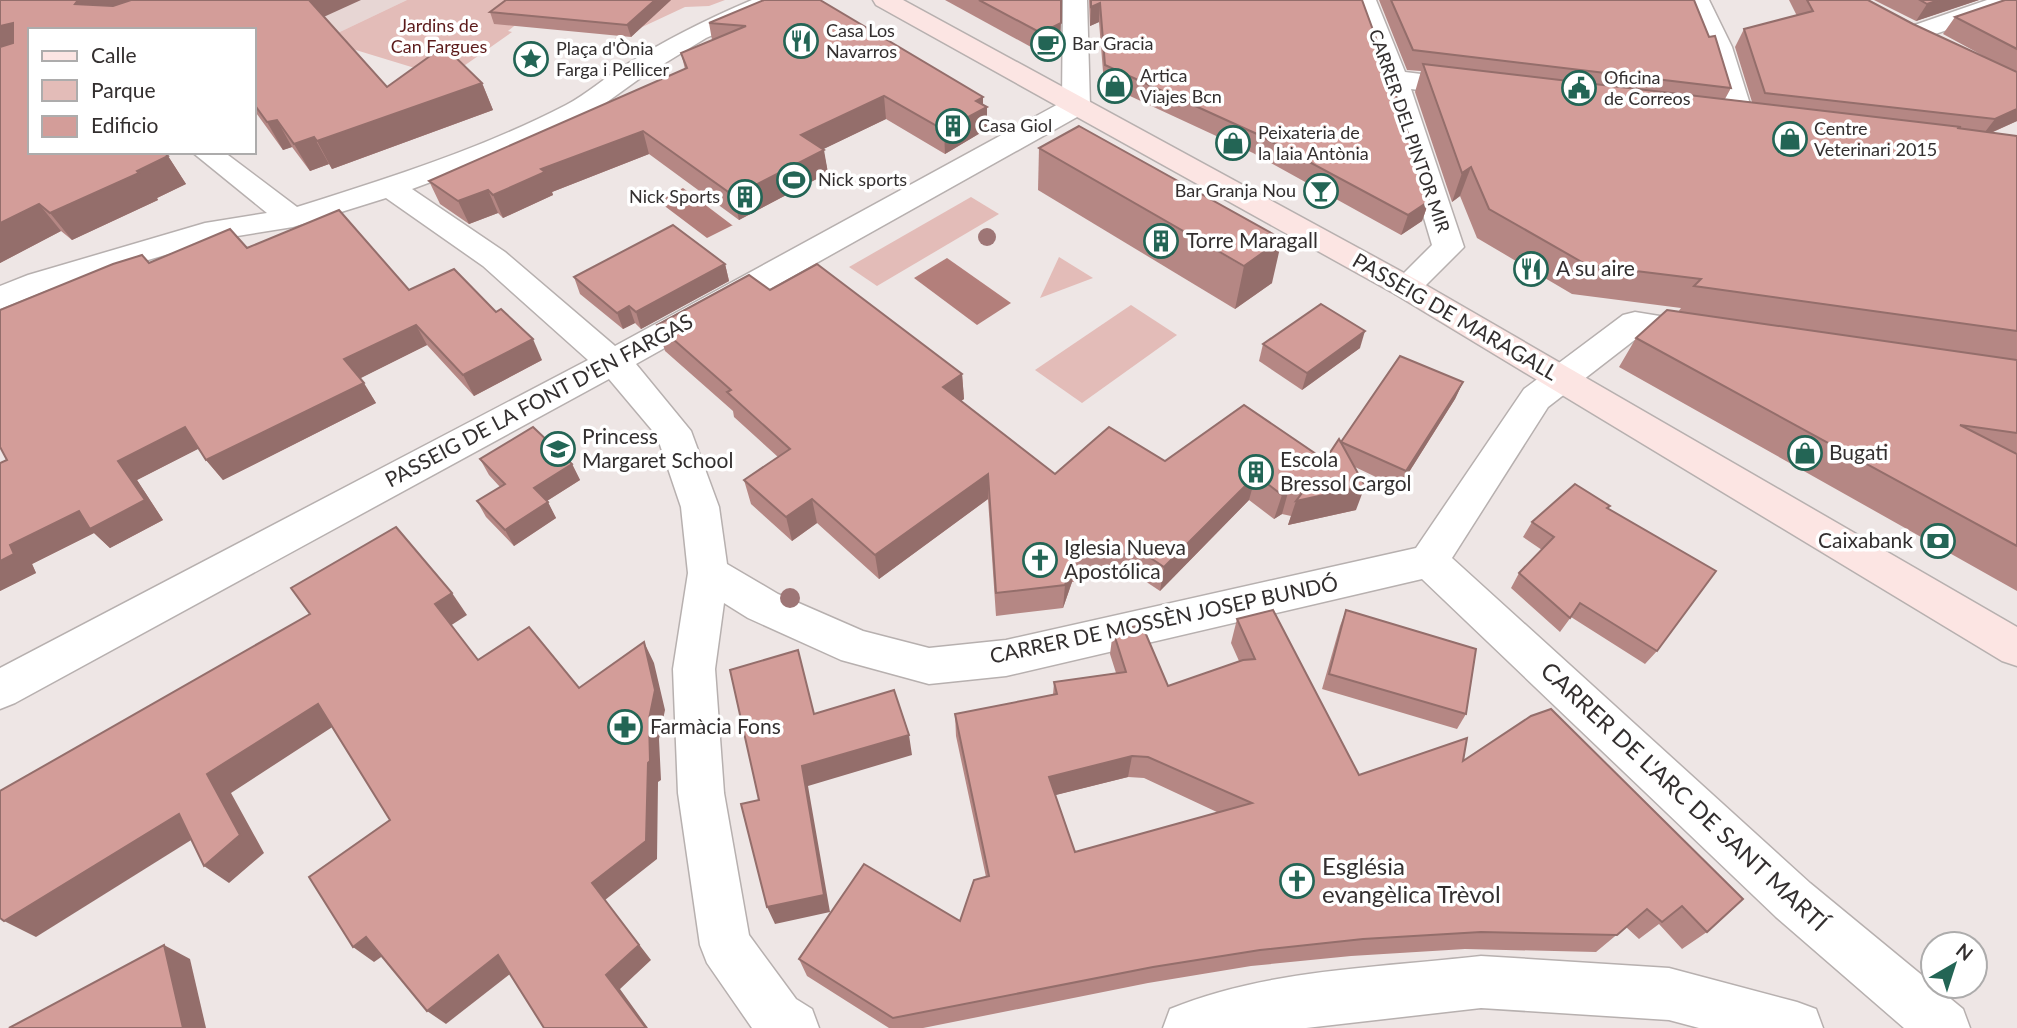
<svg xmlns="http://www.w3.org/2000/svg" width="2017" height="1028" font-family="Lato,sans-serif">
<style>
.built{fill:#e7d6d4}
.green{fill:#e3bcb8}
.water{fill:#b37f7b}
.lines{fill:none;stroke-linecap:round;stroke-linejoin:round}
.street-casing{stroke:#b7b0af;stroke-width:3}
.secondary-casing{stroke:#b7b0af;stroke-width:3}
.street{fill:#fff;fill-rule:evenodd}
.secondary{fill:#fce5e3;fill-rule:evenodd}
.tree{fill:#9e7676}
.wall{fill:#b58784;fill-rule:evenodd}
.shaded-wall{fill:#946e6b}
.building{fill:#d39d99;stroke:#946e6b;stroke-width:2;fill-rule:evenodd}
.labels{text-anchor:middle;stroke-width:7;stroke-linejoin:round;paint-order:stroke}
.far-park-label{font-size:18px;fill:#5c1b1b;stroke:#fff}
.far-poi-label{font-size:18px;fill:#332f2f;stroke:#fff;text-anchor:start}
.far-street-label{font-size:18px;fill:#332f2f;stroke:#fff}
.poi-label{font-size:21px;fill:#332f2f;stroke:#fff;text-anchor:start}
.street-label{font-size:21px;fill:#332f2f;stroke:#fff}
.near-street-label{font-size:24px;fill:#332f2f;stroke:#fff}
.near-poi-label{font-size:24px;fill:#332f2f;stroke:#fff;text-anchor:start}
</style>
<rect width="100%" height="100%" fill="#eee6e5"/>
<polygon class="built" points="256,0 407,0 323,40"/>
<g class="green">
<polygon points="407,0 546,0 508,31 512,32 451,75 418,69 323,40"/>
<polygon points="670,0 725,0 709,6 685,7 608,43"/>
<polygon points="971,197 999,214 877,286 849,267"/>
<polygon points="1059,257 1093,278 1040,298"/>
<polygon points="1131,305 1177,335 1082,403 1035,370"/>
</g>
<g class="water">
<polygon points="683,188 732,225 733,225 707,238 658,201"/>
<polygon points="947,258 1011,303 977,325 914,278"/>
</g>
<g class="lines">
<g class="street-casing">
<g id="street">
<path d="M752,0H784L781,5L706,38L639,79L589,115L514,151L412,189L505,252L615,346L1062,102L1063,0H1087L1090,106L1086,112L636,364L691,431L719,507L727,564L778,594L863,631L929,648L1006,640L1416,548L1524,389L1623,315L1635,312L1715,325L1720,333L1715,341L1703,344L1641,335L1548,407L1452,558L1810,883L1963,1009L1970,1028H1904L1776,917L1422,579L1006,676L929,684L841,660L748,618L724,603L715,669L724,793L749,935L796,999L812,1009L819,1028H752L707,963L700,945L678,793L673,669L688,573L681,507L657,436L609,379L15,703L0,709V668L588,360L483,266L386,198L293,227L219,239L50,289L0,309V286L28,275L205,223L267,213L192,152H224L297,207C389,178 481,149 566,105C587,94 604,78 624,66C665,40 707,19 752,0Z"/>
<polygon points="1352,0 1376,0 1405,72 1469,80 1478,82 1482,88 1478,94 1469,96 1411,89 1464,247 1417,294 1406,297 1395,294 1390,287 1432,245 1389,100"/>
<polygon points="1685,0 1709,0 1732,47 1755,120 1751,126 1741,128 1731,126 1727,120 1706,47"/>
<polygon points="1987,0 2017,0 2017,6 1912,42 1903,39 1899,34 1903,29"/>
<path d="M1481,956L1669,968L1797,1002L1816,1009L1823,1028H1699L1669,1020L1481,1008L1306,1028H1163L1170,1009C1267,969 1378,968 1481,956Z"/>
</g>
</g>
<g class="secondary-casing">
<polygon id="secondary" points="873,0 903,0 1417,280 2017,627 2017,666 2002,661 1395,294 876,5"/>
</g>
<use href="#street" class="street"/>
<use href="#secondary" class="secondary"/>
</g>
<g class="tree">
<circle cx="987" cy="237" r="9"/>
<circle cx="790" cy="598" r="10"/>
</g>
<g class="wall">
<polygon points="0,0 324,17 387,87 482,83 493,110 332,169 329,164 310,171 292,147 283,150 254,110 254,30 30,30 30,152 168,156 186,184 157,198 158,200 72,240 61,231 0,263"/>
<polygon points="506,0 671,0 631,37 494,24 490,12"/>
<polygon points="764,0 983,105 987,129 945,154 886,119 823,149 828,173 739,220 649,154 552,192 553,195 503,218 498,213 469,224 440,204 429,181 685,69 681,53 712,40 709,23"/>
<polygon points="945,0 1061,0 1060,42 1040,52"/>
<polygon points="1089,0 1362,0 1429,201 1422,221 1401,235 1253,153 1104,84 1099,22 1090,26"/>
<polygon points="1379,0 1694,0 1731,88 1725,99 1752,102 1735,47 1744,29 1797,16 1789,0 1868,0 1913,24 1989,59 1943,34 1955,17 2017,0 2017,121 1991,133 2017,136 2017,591 1619,367 1636,338 1678,312 1681,308 1572,294 1477,238 1460,196 1452,202 1415,92 1421,71 1407,70"/>
<polygon points="1874,0 1979,0 1916,21"/>
<polygon points="1039,148 1272,283 1235,309 1038,190"/>
<polygon points="247,248 409,290 542,360 474,396 427,345 360,378 376,403 223,480 206,460 199,448 137,480 163,520 110,548 94,533 32,564 36,573 0,591 0,463 7,460 149,263"/>
<polygon points="725,264 729,281 641,329 635,323 623,329 580,294 574,277"/>
<polygon points="770,290 962,374 964,399 961,401 1055,474 1165,461 1325,460 1341,442 1463,382 1455,399 1399,488 1355,467 1356,510 1288,525 1291,516 1282,514 1274,519 1249,500 1160,591 1139,577 1072,582 1063,608 996,616 988,499 879,579 817,523 792,541 751,504 744,480 778,457 734,417 733,411 665,351 657,325"/>
<polygon points="1263,344 1360,348 1302,390 1259,361"/>
<polygon points="480,459 572,464 580,480 547,501 556,518 514,546 486,517 477,501 500,487 489,475"/>
<polygon points="1608,509 1657,651 1645,664 1571,617 1560,632 1511,588 1519,573 1542,550 1523,537 1532,522"/>
<polygon points="1346,610 1466,714 1457,729 1322,689 1340,626"/>
<path d="M1237,619L1359,775L1463,761L1531,716L1707,932L1682,949L1659,924L1639,939L1626,927L1596,952L1465,949L1351,956L1251,966L1148,983L923,1028H889L807,976L799,959L960,921L986,877L956,736L955,714L1053,695L1054,682L1116,673L1110,654L1113,631L1168,686L1239,661L1231,643ZM1128,777L1144,778L1219,813L1075,852L1055,795Z"/>
</g>
<g class="shaded-wall">
<polygon points="78,0 156,0 97,23 75,4"/>
<polygon points="307,0 361,0 317,20"/>
<polygon points="655,0 671,0 631,37 627,25"/>
<polygon points="1939,0 1979,0 1916,21 1927,4"/>
<polygon points="1100,3 1099,22 1090,26 1091,7"/>
<polygon points="13,23 30,46 0,59 0,26"/>
<polygon points="1061,23 1060,42 1040,52 1041,33"/>
<polygon points="482,83 493,110 332,169 317,141"/>
<polygon points="884,96 886,119 805,158 801,135"/>
<polygon points="983,97 983,109 987,107 987,129 945,154 944,130 976,101"/>
<polygon points="2017,109 2017,121 1981,137 1995,119"/>
<polygon points="277,120 292,147 283,150 267,122"/>
<polygon points="643,131 649,154 552,192 553,195 503,218 493,195 541,169"/>
<polygon points="314,137 329,164 310,171 294,144"/>
<polygon points="824,150 828,173 739,220 734,196"/>
<polygon points="168,156 186,184 157,198 158,200 72,240 50,213"/>
<polygon points="1471,167 1460,196 1452,202 1462,173"/>
<polygon points="488,190 498,213 469,224 458,201"/>
<polygon points="1429,201 1422,221 1401,235 1408,215"/>
<polygon points="39,204 61,231 0,263 0,223"/>
<polygon points="1282,239 1272,283 1235,309 1244,266"/>
<polygon points="725,264 729,281 641,329 636,312"/>
<polygon points="629,306 635,323 623,329 617,313"/>
<polygon points="416,325 427,345 357,380 344,359"/>
<polygon points="1365,331 1360,348 1302,390 1307,373"/>
<polygon points="533,339 542,360 474,396 463,375"/>
<polygon points="962,374 964,399 944,412 943,387"/>
<polygon points="1463,382 1455,399 1399,488 1406,471"/>
<polygon points="364,383 376,403 223,480 206,460"/>
<polygon points="185,427 202,447 137,480 163,520 110,548 94,533 32,564 36,573 0,591 0,561 10,545 118,461"/>
<polygon points="572,464 580,480 542,504 534,488"/>
<polygon points="988,474 988,499 879,579 875,555"/>
<polygon points="1256,475 1249,500 1160,591 1164,567"/>
<polygon points="1365,486 1356,510 1288,525 1296,501"/>
<polygon points="1289,489 1282,514 1274,519 1282,495"/>
<polygon points="812,499 817,523 792,541 786,517"/>
<polygon points="548,502 556,518 514,546 505,530"/>
<polygon points="1074,558 1072,582 1063,608 1065,585"/>
<polygon points="452,593 467,615 450,626 435,604"/>
<polygon points="644,642 654,663 665,710 659,739 661,780 658,782 657,859 605,900 651,960 620,989 648,1028 646,1028 606,975 592,883"/>
<polygon points="318,704 337,724 231,793 264,853 229,883 204,866 207,774"/>
<polygon points="909,735 912,755 808,786 830,912 775,924 767,907 802,766"/>
<polygon points="1132,756 1128,777 1048,797 1049,777"/>
<polygon points="179,814 204,832 36,937 4,921"/>
<polygon points="366,937 387,953 374,962 353,947"/>
<polygon points="164,945 190,959 206,1028 183,1028"/>
<polygon points="498,955 515,970 446,1024 427,1011"/>
</g>
<g class="building">
<polygon points="0,0 78,0 75,4 113,6 131,0 309,0 387,87 444,46 482,83 317,141 314,137 294,144 277,120 267,122 254,104 254,30 30,30 30,152 163,152 168,156 137,171 139,173 50,213 39,204 0,223 0,47 13,43 13,23 0,26"/>
<polygon points="506,0 655,0 627,25 490,12"/>
<polygon points="764,0 820,0 983,97 976,101 987,107 944,130 884,96 801,135 824,150 734,196 643,131 541,169 545,172 493,195 488,190 458,201 429,181 687,68 681,53 746,26 709,23"/>
<polygon points="979,0 1061,0 1061,23 1041,33"/>
<polygon points="1091,0 1362,0 1392,82 1429,201 1408,215 1257,134 1105,65 1100,3 1091,7"/>
<polygon points="1391,0 1694,0 1709,37 1715,36 1731,88 1413,50"/>
<polygon points="1807,0 1868,0 1913,24 2017,72 2017,109 1995,119 1765,93 1744,29 1813,11"/>
<polygon points="1920,0 1939,0 1927,4"/>
<polygon points="2005,0 2017,0 2017,49 1955,17"/>
<polygon points="1423,64 1961,127 1957,128 2017,136 2017,331 1694,286 1701,279 1587,265 1489,209 1471,167 1462,173"/>
<polygon points="1079,126 1282,239 1244,266 1039,148"/>
<polygon points="339,210 409,290 454,269 496,312 501,309 533,339 463,375 416,325 344,359 364,383 206,460 185,427 118,461 145,500 90,529 79,511 10,545 14,554 0,561 0,463 7,460 0,447 0,310 113,264 142,255 149,263 230,229 247,248"/>
<polygon points="673,225 725,264 636,312 629,306 617,313 574,277"/>
<polygon points="817,264 962,374 943,387 1055,474 1109,427 1165,461 1244,405 1325,460 1339,439 1365,486 1296,501 1302,493 1289,489 1282,495 1256,475 1164,567 1143,553 1074,558 1065,585 996,593 988,474 875,555 812,499 786,517 744,480 790,449 727,392 731,390 657,325 749,275 770,290"/>
<polygon points="1321,304 1365,331 1307,373 1263,344"/>
<polygon points="1667,310 2017,360 2017,433 1960,425 2017,454 2017,546 1636,338"/>
<polygon points="1400,356 1463,382 1406,471 1341,442"/>
<polygon points="533,427 572,464 534,488 548,502 505,530 477,501 505,484 480,459"/>
<polygon points="1575,484 1610,506 1607,508 1716,571 1657,651 1580,603 1570,618 1519,573 1554,537 1532,522"/>
<polygon points="396,527 452,593 435,604 478,660 529,627 579,688 644,642 655,690 649,719 650,761 648,763 646,841 592,883 639,945 606,975 646,1028 544,1028 498,955 427,1011 366,937 353,947 309,877 390,820 318,704 207,774 240,835 204,866 179,814 4,921 0,918 0,791 310,614 291,588"/>
<path d="M1273,610L1359,775L1467,738L1463,761L1531,716L1551,709L1743,899L1707,932L1682,906L1662,922L1647,909L1617,935L1481,932L1363,939L1260,950L1153,967L893,1018L799,959L864,864L960,921L974,880L989,876L955,714L1057,694L1054,682L1126,672L1113,631L1142,625L1168,686L1243,660L1255,659L1237,619ZM1132,756L1148,757L1252,803L1075,852L1049,777Z"/>
<polygon points="1346,610 1476,649 1466,714 1329,674"/>
<polygon points="798,650 814,714 894,690 909,735 802,766 824,895 767,907 741,804 759,800 730,670"/>
<polygon points="164,945 183,1028 9,1028"/>
</g>
<defs>
<g id="restaurant-ring" transform="scale(1.75)"><circle r="9.5" fill="#fff" stroke="#236555" stroke-width="1.5"/><path d="M-5-6h1v4h1v-4h1v4h1v-4h1v5L-1.5 .5V6h-2V.5L-5-1ZM5-6V6H3V1.5H1.5Q1.5-4 5-6Z" fill="#236555"/></g>
<g id="cafe-ring" transform="scale(1.75)"><circle r="9.5" fill="#fff" stroke="#236555" stroke-width="1.5"/><path d="M-5.5-4.5H6V0H3Q3 3.5 0 3.5H-2.5Q-5.5 3.5-5.5 0ZM3-3.2v2h1.7v-2ZM-6 4.5H4V6H-6Z" fill="#236555"/></g>
<g id="sight-ring" transform="scale(1.75)"><circle r="9.5" fill="#fff" stroke="#236555" stroke-width="1.5"/><path d="M0-6L1.8-2.2L6-1.7L2.9 1.2L3.7 5.4L0 3.3L-3.7 5.4L-2.9 1.2L-6-1.7L-1.8-2.2Z" fill="#236555"/></g>
<g id="shop-ring" transform="scale(1.75)"><circle r="9.5" fill="#fff" stroke="#236555" stroke-width="1.5"/><path d="M-5-2.5h2.3a2.7 3.5 0 0 1 5.4 0H5L5.5 6h-11ZM-1.5-2.5h3a1.5 2.3 0 0 0-3 0Z" fill="#236555"/></g>
<g id="civic-ring" transform="scale(1.75)"><circle r="9.5" fill="#fff" stroke="#236555" stroke-width="1.5"/><path d="M-.6-6.5H3V-4.5H.6V-3L4-1V1h2V6H-6V1h2V-1L-.6-3ZM-1.2 2.5V6h2.4V2.5Z" fill="#236555"/></g>
<g id="building-ring" transform="scale(1.75)"><circle r="9.5" fill="#fff" stroke="#236555" stroke-width="1.5"/><path d="M-4-6H4V6H1V3H-1V6H-4ZM-2.5-4.3h1.7v1.8h-1.7ZM.8-4.3h1.7v1.8H.8ZM-2.5-1h1.7V.8h-1.7ZM.8-1h1.7V.8H.8Z" fill="#236555"/></g>
<g id="stadium-ring" transform="scale(1.75)"><circle r="9.5" fill="#fff" stroke="#236555" stroke-width="1.5"/><path d="M0-5a6.5 5 0 1 0 0 10a6.5 5 0 1 0 0-10ZM-3.5-1.8h7v3.6h-7Z" fill="#236555"/></g>
<g id="bar-ring" transform="scale(1.75)"><circle r="9.5" fill="#fff" stroke="#236555" stroke-width="1.5"/><path d="M-6-5H6L.8 .8V4.5H3.5V6h-7V4.5H-.8V.8Z" fill="#236555"/></g>
<g id="school-ring" transform="scale(1.75)"><circle r="9.5" fill="#fff" stroke="#236555" stroke-width="1.5"/><path d="M0-5L7-2L0 1L-7-2ZM-4 1L0 2.5L4 1V4Q0 6-4 4Z" fill="#236555"/></g>
<g id="bank-ring" transform="scale(1.75)"><circle r="9.5" fill="#fff" stroke="#236555" stroke-width="1.5"/><path d="M-6-4H6V4H-6ZM0-2.3a2.3 2.3 0 1 0 0 4.6a2.3 2.3 0 1 0 0-4.6Z" fill="#236555"/></g>
<g id="church-ring" transform="scale(1.75)"><circle r="9.5" fill="#fff" stroke="#236555" stroke-width="1.5"/><path d="M-1.2-6h2.4v3.5h3.3v2.4h-3.3V6h-2.4V-.1h-3.3v-2.4h3.3Z" fill="#236555"/></g>
<g id="pharmacy-ring" transform="scale(1.75)"><circle r="9.5" fill="#fff" stroke="#236555" stroke-width="1.5"/><path d="M-2-6h4v4h4v4h-4v4h-4v-4h-4v-4h4Z" fill="#236555"/></g>
</defs>
<g fill-rule="evenodd">
<use href="#restaurant-ring" x="801" y="41"/>
<use href="#cafe-ring" x="1048" y="44"/>
<use href="#sight-ring" x="531" y="59"/>
<use href="#shop-ring" x="1115" y="86"/>
<use href="#civic-ring" x="1579" y="88"/>
<use href="#building-ring" x="953" y="126"/>
<use href="#shop-ring" x="1790" y="139"/>
<use href="#shop-ring" x="1233" y="143"/>
<use href="#stadium-ring" x="794" y="180"/>
<use href="#bar-ring" x="1321" y="191"/>
<use href="#building-ring" x="745" y="197"/>
<use href="#building-ring" x="1161" y="241"/>
<use href="#restaurant-ring" x="1531" y="269"/>
<use href="#school-ring" x="558" y="449"/>
<use href="#shop-ring" x="1805" y="453"/>
<use href="#building-ring" x="1256" y="472"/>
<use href="#bank-ring" x="1938" y="541"/>
<use href="#church-ring" x="1040" y="560"/>
<use href="#pharmacy-ring" x="625" y="727"/>
<use href="#church-ring" x="1297" y="881"/>
</g>
<g class="labels">
<g class="far-park-label">
<text x="439" y="32">Jardins de<tspan x="439" dy="21">Can Fargues</tspan></text>
</g>
<g class="far-poi-label">
<text x="826" y="37">Casa Los<tspan x="826" dy="21">Navarros</tspan></text>
<text x="1072" y="50">Bar Gracia</text>
<text x="556" y="55">Plaça d'Ònia<tspan x="556" dy="21">Farga i Pellicer</tspan></text>
<text x="1140" y="82">Artica<tspan x="1140" dy="21">Viajes Bcn</tspan></text>
<text x="1604" y="84">Oficina<tspan x="1604" dy="21">de Correos</tspan></text>
<text x="978" y="132">Casa Giol</text>
<text x="1814" y="135">Centre<tspan x="1814" dy="21">Veterinari 2015</tspan></text>
<text x="1258" y="139">Peixateria de<tspan x="1258" dy="21">la Iaia Antònia</tspan></text>
<text x="818" y="186">Nick sports</text>
<text x="1296" y="197" text-anchor="end">Bar Granja Nou</text>
<text x="720" y="203" text-anchor="end">Nick Sports</text>
</g>
<g class="far-street-label">
<text transform="translate(1409 131) rotate(71)" y="6">CARRER DEL PINTOR MIR</text>
</g>
<g class="poi-label">
<text x="1186" y="248">Torre Maragall</text>
<text x="1556" y="276">A su aire</text>
<text x="582" y="444">Princess<tspan x="582" dy="24">Margaret School</tspan></text>
<text x="1829" y="460">Bugati</text>
<text x="1280" y="467">Escola<tspan x="1280" dy="24">Bressol Cargol</tspan></text>
<text x="1913" y="548" text-anchor="end">Caixabank</text>
<text x="1064" y="555">Iglesia Nueva<tspan x="1064" dy="24">Apostólica</tspan></text>
<text x="650" y="734">Farmàcia Fons</text>
</g>
<g class="street-label">
<text transform="translate(1455 317) rotate(30)" y="7">PASSEIG DE MARAGALL</text>
<text transform="translate(539 401) rotate(-28)" y="7">PASSEIG DE LA FONT D'EN FARGAS</text>
<text transform="translate(1164 620) rotate(-12)" y="7">CARRER DE MOSSÈN JOSEP BUNDÓ</text>
</g>
<g class="near-street-label">
<text transform="translate(1684 797) rotate(43)" y="8">CARRER DE L'ARC DE SANT MARTÍ</text>
</g>
<g class="near-poi-label">
<text x="1322" y="875">Església<tspan x="1322" dy="28">evangèlica Trèvol</tspan></text>
</g>
</g>
<rect x="28" y="28" width="228" height="126" fill="#ffffff" stroke="#adacac" stroke-width="2"/>
<rect x="42" y="51" width="35" height="10" fill="#fce5e3" stroke="#adacac" stroke-width="2"/>
<text x="91" y="63" font-size="21" fill="#332f2f">Calle</text>
<rect x="42" y="80" width="35" height="21" fill="#e3bcb8" stroke="#adacac" stroke-width="2"/>
<text x="91" y="98" font-size="21" fill="#332f2f">Parque</text>
<rect x="42" y="116" width="35" height="21" fill="#d39d99" stroke="#adacac" stroke-width="2"/>
<text x="91" y="133" font-size="21" fill="#332f2f">Edificio</text>
<g transform="translate(1954 965) rotate(39)"><circle r="33" fill="#ffffff" stroke="#adacac" stroke-width="2"/>
<path d="M0-5L12 26L0 18L-12 26Z" fill="#236555"/>
<text y="-10" font-size="19" font-weight="bold" text-anchor="middle" fill="#332f2f">N</text>
</g>
</svg>
